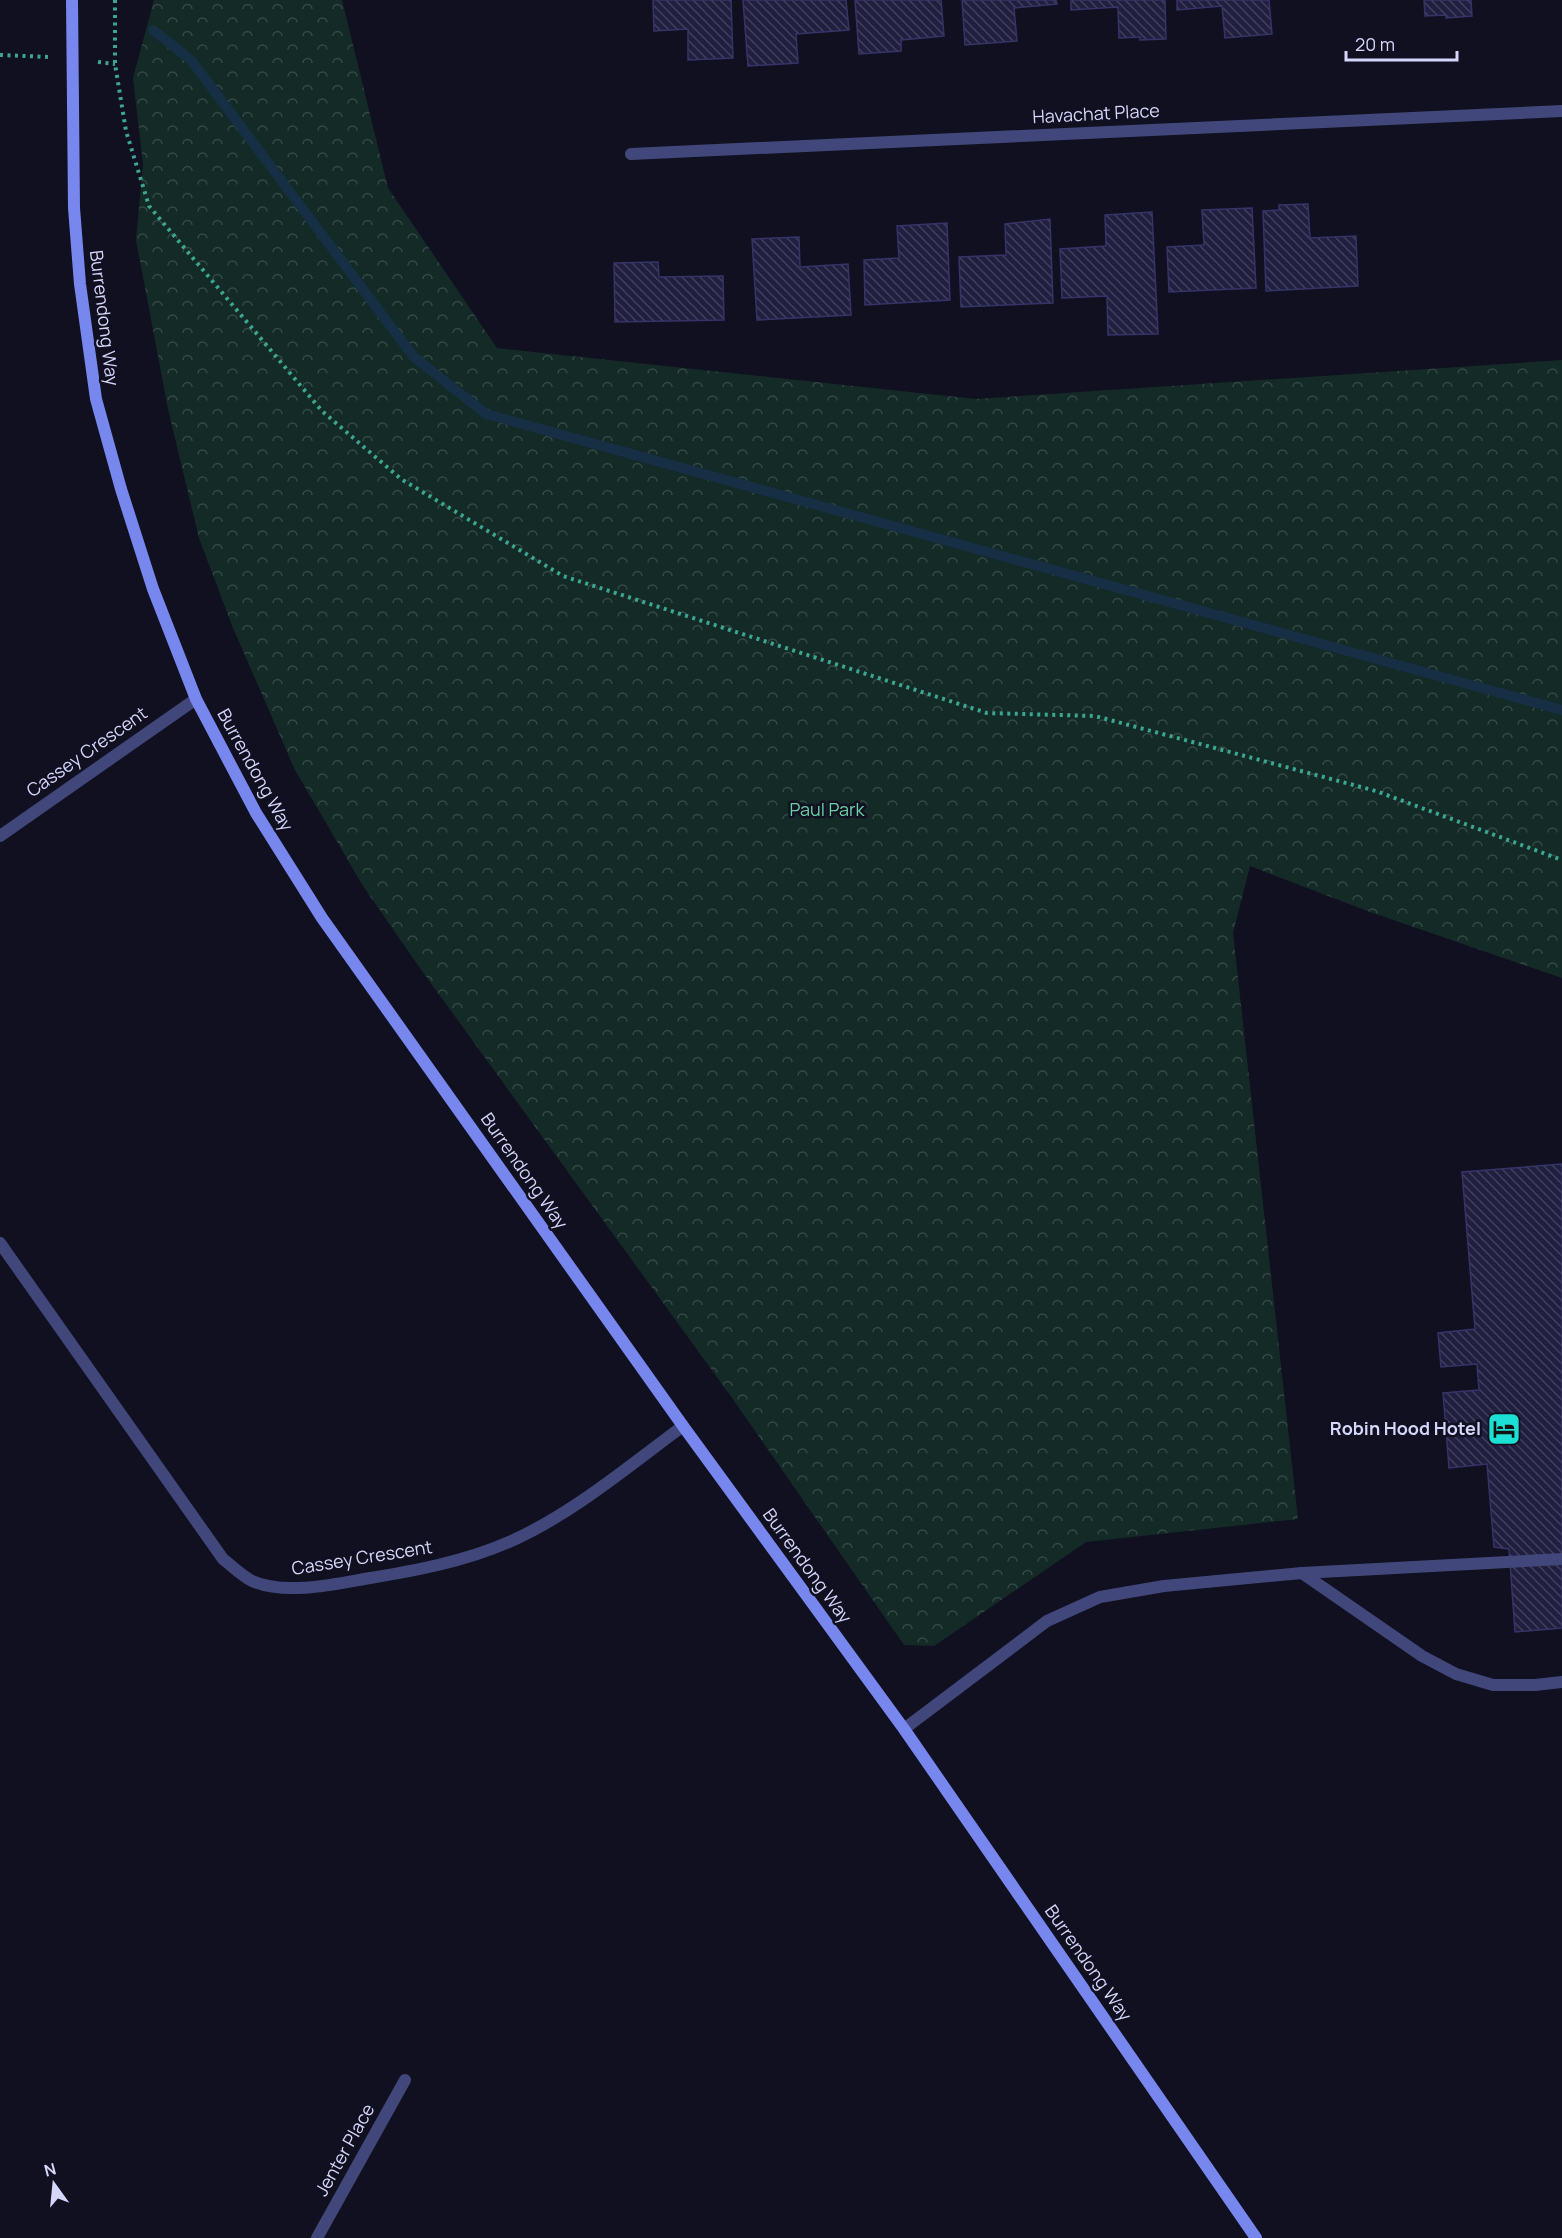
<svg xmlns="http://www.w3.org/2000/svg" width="1562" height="2238" font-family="Manrope,sans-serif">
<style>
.park{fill:url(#park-crowns)}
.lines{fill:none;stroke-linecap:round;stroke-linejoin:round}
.stream{stroke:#162f45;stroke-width:10}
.building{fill:url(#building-back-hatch);stroke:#363368;stroke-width:1.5}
.path{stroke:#3da68f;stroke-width:4;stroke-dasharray:3 4.5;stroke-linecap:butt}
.lane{stroke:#41477a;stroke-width:12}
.street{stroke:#41477a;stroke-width:12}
.secondary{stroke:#7887ee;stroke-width:12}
.labels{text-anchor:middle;stroke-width:5;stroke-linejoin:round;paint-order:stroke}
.street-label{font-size:18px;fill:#d5d6fa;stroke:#101021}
.park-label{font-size:18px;fill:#6ad1a7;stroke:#101021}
.poi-label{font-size:18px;font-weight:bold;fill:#d5d6fa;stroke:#101021;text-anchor:end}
</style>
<defs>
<pattern id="park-crowns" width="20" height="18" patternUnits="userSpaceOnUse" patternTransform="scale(1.5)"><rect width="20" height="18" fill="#142a26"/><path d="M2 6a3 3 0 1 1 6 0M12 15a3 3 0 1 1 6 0" fill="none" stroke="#354846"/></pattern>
<pattern id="building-back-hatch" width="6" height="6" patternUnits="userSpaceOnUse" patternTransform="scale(1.5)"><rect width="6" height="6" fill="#201f3f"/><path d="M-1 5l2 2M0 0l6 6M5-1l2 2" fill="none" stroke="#403f5c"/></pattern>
</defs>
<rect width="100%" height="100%" fill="#101021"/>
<polygon class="park" points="154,0 342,0 388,188 497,348 976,399 1562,360 1562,978 1370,912 1250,866 1233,933 1298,1519 1086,1542 934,1646 904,1645 730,1395 422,971 363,886 295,770 233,628 199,538 168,409 136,240 143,164 133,78"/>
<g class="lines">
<polyline class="stream" points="153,30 191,60 413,356 486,414 1562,710"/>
</g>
<g class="building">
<polygon points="653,0 731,0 733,58 688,60 688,29 654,31"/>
<polygon points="743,0 846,0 849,30 796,34 798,63 748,66"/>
<polygon points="855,0 941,0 944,36 901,40 901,51 859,54"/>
<polygon points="962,0 1056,0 1057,4 1014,8 1017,41 965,45"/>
<polygon points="1071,0 1165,0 1166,39 1140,40 1140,37 1119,38 1118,7 1071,10"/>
<polygon points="1177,0 1269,0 1272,34 1225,38 1222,6 1177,10"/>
<polygon points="1424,0 1471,0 1472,16 1446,18 1446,15 1425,16"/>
<polygon points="1308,204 1310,238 1356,236 1358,286 1266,291 1263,211 1279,210 1279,205"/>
<polygon points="1252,208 1256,288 1169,292 1167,247 1204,245 1202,210"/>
<polygon points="1152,212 1158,334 1108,335 1107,296 1062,298 1060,249 1106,246 1105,215"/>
<polygon points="1050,219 1053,303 961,307 959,257 1006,255 1005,224"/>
<polygon points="947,223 950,300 865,305 864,260 899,258 897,226"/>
<polygon points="799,237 800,267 848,264 851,315 757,320 752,239"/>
<polygon points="658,262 659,277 723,276 724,320 615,322 614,263"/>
<polygon points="1562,1164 1562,1628 1515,1632 1509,1549 1494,1547 1487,1464 1449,1468 1443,1393 1479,1390 1477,1364 1441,1367 1438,1333 1475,1329 1462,1172"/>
</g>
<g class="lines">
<g class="path">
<polyline points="115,0 115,64 126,131 149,206 322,411 401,479 563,576 987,713 1095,716 1376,791 1562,860"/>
<polyline points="0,55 49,57"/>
<polyline points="98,62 115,64"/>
</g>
<g class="lane">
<polyline points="1302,1573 1422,1656 1456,1674 1493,1685 1535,1685 1562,1682"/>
<polyline points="904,1729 1047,1621 1100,1597 1164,1586 1302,1573 1562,1559"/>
</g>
<g class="street">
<polyline points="631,154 1562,111"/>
<polyline points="0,836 196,699"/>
<path d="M0,1243L223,1559C232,1566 242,1576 252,1581C283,1595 331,1585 364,1579C413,1571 464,1562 509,1542C571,1515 629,1466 683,1426"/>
<polyline points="317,2238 405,2080"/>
</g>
<polyline class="secondary" points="72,0 74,208 80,284 96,399 121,489 153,589 196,699 256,813 322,918 683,1426 904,1729 1256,2238"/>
</g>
<defs>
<g id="hotel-square" transform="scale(1.725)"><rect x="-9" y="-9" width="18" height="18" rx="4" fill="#1cdfd5" stroke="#101021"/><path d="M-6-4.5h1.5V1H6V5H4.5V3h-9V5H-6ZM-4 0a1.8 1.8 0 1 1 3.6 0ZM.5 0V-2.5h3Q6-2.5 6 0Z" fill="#111"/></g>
</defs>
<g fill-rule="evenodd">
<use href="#hotel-square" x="1504" y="1429"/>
</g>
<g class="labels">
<g class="street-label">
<text transform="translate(1096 114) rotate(-3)" y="6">Havachat Place</text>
<text transform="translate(104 318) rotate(83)" y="6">Burrendong Way</text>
<text transform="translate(87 752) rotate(-35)" y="6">Cassey Crescent</text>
<text transform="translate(255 770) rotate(61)" y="6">Burrendong Way</text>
<text transform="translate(524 1171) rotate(55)" y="6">Burrendong Way</text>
<text transform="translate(362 1558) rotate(-9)" y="6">Cassey Crescent</text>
<text transform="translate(807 1566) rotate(54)" y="6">Burrendong Way</text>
<text transform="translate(1088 1963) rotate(55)" y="6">Burrendong Way</text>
<text transform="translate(345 2150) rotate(-61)" y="6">Jenter Place</text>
</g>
<g class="park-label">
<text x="827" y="816">Paul Park</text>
</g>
<g class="poi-label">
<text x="1481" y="1435">Robin Hood Hotel</text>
</g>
</g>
<g transform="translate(54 2184) rotate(345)" stroke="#101021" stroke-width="4.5" paint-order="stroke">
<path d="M0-4.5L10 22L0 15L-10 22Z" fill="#d5d6fa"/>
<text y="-9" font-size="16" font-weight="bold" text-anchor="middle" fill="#d5d6fa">N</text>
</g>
<path d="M1346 51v9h111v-9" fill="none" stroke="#d5d6fa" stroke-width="3"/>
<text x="1355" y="51" font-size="18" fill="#d5d6fa" stroke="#101021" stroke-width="4.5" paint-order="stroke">20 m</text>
</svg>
